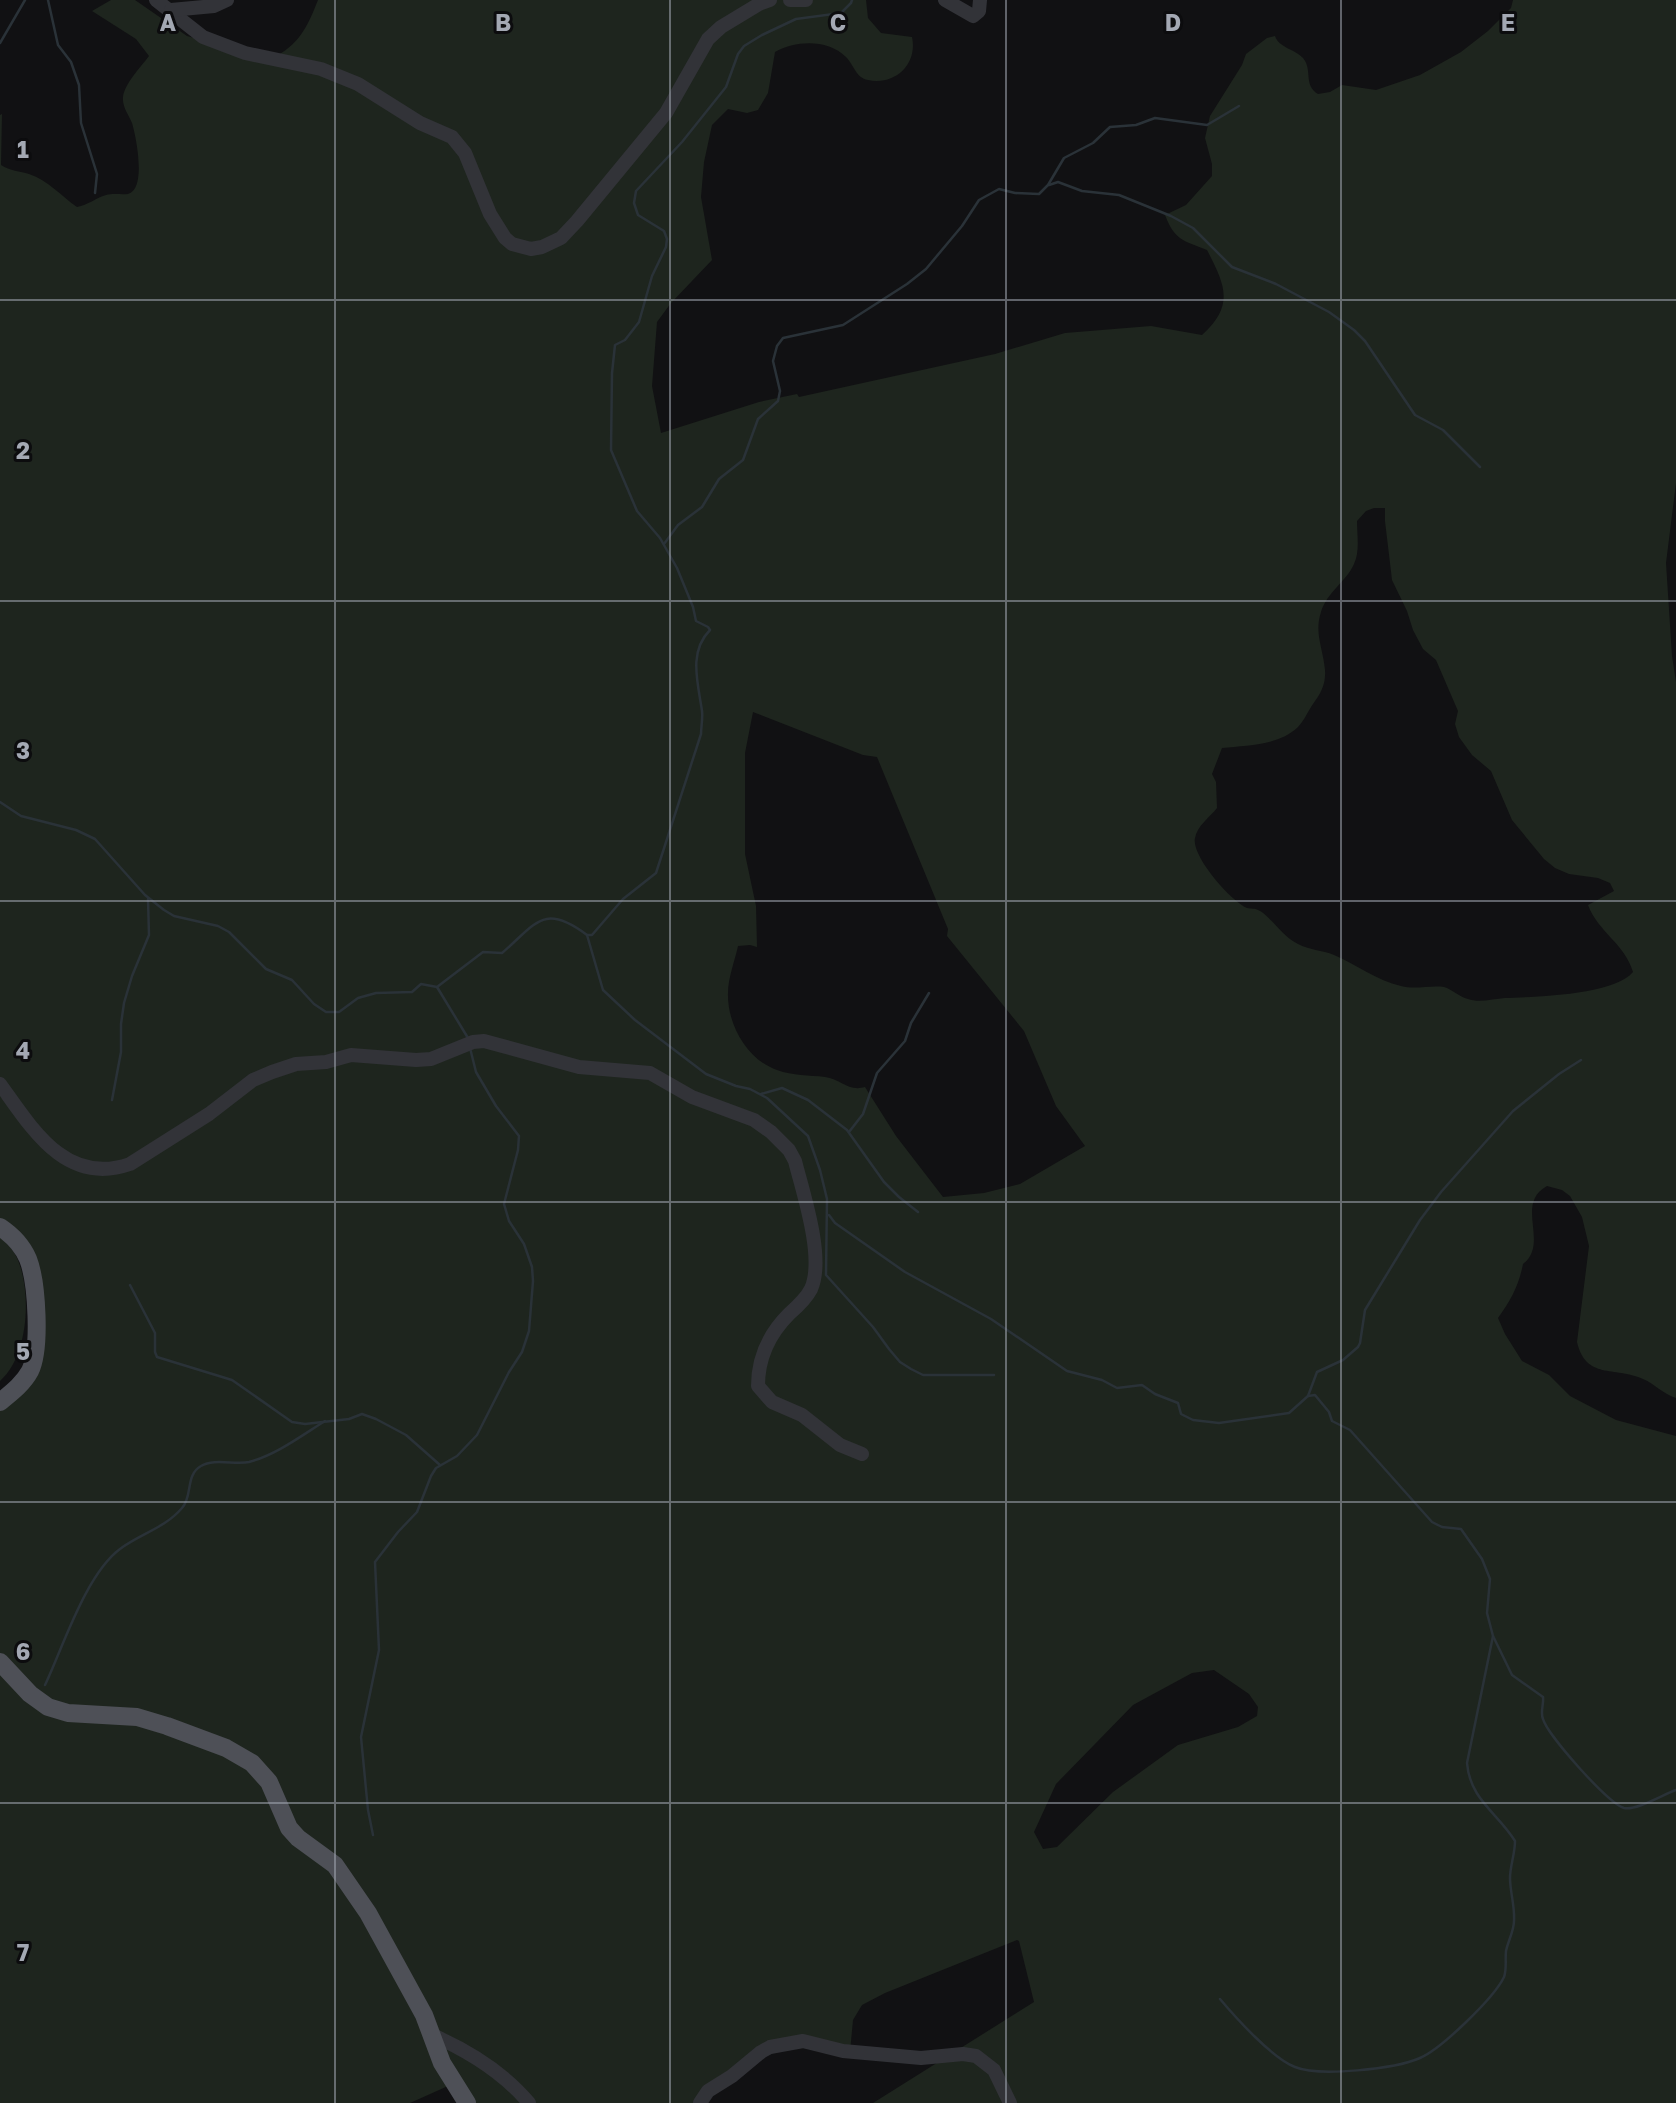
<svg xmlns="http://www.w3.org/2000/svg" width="1676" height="2103" font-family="'Golos Text',sans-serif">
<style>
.green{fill:#1e251e;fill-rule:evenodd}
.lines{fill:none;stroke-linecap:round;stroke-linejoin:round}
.stream{stroke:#2a3238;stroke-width:2.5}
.minor{stroke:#323338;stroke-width:14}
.major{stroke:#4e5057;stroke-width:18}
.grid{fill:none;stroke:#a3a8b3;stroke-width:2;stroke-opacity:0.55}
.grid-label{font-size:23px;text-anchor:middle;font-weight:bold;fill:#a3a8b3;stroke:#0c0c0e;stroke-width:6;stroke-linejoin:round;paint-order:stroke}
</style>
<rect width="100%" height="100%" fill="#111113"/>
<g class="green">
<path d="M111,0H135L187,36L271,59C299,45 307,28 318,0H866L868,18L881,33L912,37C918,65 894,86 868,80C856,78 854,65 846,57C828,39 796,40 775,52L768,93L758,110L747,113L728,109L712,125L704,162L701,197L712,260L671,303L657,322L652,386L661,433L759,402L797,394L799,397L995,354L1065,333L1151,326L1202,335C1235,305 1225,285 1207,250C1183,240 1175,241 1165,215L1186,205L1212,176V164L1205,138L1210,116L1242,65L1246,54L1267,38L1275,36C1279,48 1295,49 1303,58C1313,70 1303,85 1318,94L1330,92L1342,85L1376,90L1420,75L1461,52L1488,31L1511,8L1513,0H1676V483L1666,563L1672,656L1676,682V1398C1663,1394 1655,1384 1643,1379C1614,1366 1586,1380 1577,1342L1589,1246L1582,1217L1570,1196L1562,1190L1547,1186C1514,1204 1550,1243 1523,1264C1519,1285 1511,1300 1498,1318L1505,1334L1522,1361L1549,1375L1570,1396L1616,1420L1676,1436V2103H873L1034,2002L1019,1941L1017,1940L885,1993L862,2005L853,2020L850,2052L789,2047L759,2059L698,2103H468L357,1894L298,1836L275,1788L221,1742L77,1712L46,1701L0,1656V1401L28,1369L36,1287L0,1222V115L2,114L1,165C10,171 20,171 29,174C48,180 61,196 77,207C88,205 96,198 106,195C114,193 121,195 128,194C147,189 136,136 132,123C129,115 122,107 123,97C125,83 140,68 149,56L136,39L92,11ZM1374,508H1385V521L1392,580L1407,611L1413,630L1423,649L1436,660L1458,711L1455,724L1459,737L1472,755L1491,771L1512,820L1544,859L1555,868L1569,874L1598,878L1610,883L1614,891L1588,905C1598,932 1625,944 1633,972C1614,995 1535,997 1505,998C1494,999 1478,1003 1468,999C1459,997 1452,989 1444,987C1430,985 1415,990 1401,986C1377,981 1356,964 1334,955C1322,950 1309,950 1298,944C1282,937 1270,915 1258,910C1255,908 1251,909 1247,908C1231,901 1191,856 1195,838C1197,826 1210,817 1217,808L1216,782L1212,774L1222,748C1247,745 1278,746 1298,727C1304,721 1308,711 1313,704C1321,693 1326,684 1325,670C1323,648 1314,633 1321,612C1327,592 1346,582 1354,564C1360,551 1357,535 1357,521L1366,511ZM753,712L863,755L877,757L948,929L947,936L1024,1031L1056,1106L1085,1146L1020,1184L984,1193L943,1197L896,1136L865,1087C848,1092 841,1079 825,1077C809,1075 793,1076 777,1070C747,1060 727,1024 728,993C728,978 735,960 738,946L750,945L757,947L756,906L745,854V753ZM1214,1670L1249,1694L1258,1707L1257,1716L1238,1727L1178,1745L1113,1792L1057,1847L1043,1849L1034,1832L1056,1784L1133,1705L1192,1673Z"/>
<path d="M0,1236C6,1243 13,1249 17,1258C32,1291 29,1356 0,1381Z"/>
<polygon points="0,1667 22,1692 123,1720 240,1760 342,1886 406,1993 448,2086 410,2103 0,2103"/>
</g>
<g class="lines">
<g class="stream">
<polyline points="48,0 58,45 71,62 79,85 81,123 97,174 95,193"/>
<polyline points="0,43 25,0"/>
<polyline points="1049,185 1058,182 1082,191 1119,195 1171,216 1193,228 1232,267 1276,284 1329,312 1354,330 1365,341 1415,415 1443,430 1480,467"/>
<polyline points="664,544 678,525 702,507 719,479 743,460 758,419 778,401 780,391 773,361 777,346 783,338 843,325 907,284 926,269 962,226 979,200 999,189 1015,193 1039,194 1048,185 1064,158 1093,143 1110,127 1136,125 1155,118 1207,125 1239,106"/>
<path d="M0,802L21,816L76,830L95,839L145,895L164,910L174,916L218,926L229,932L266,969L292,980L314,1004L326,1012H339L358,998L376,993L412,992L421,984L437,987L483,952L502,953C536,924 543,902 587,935L603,990L635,1020L706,1074L736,1086L750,1089L767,1098L808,1136L820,1170L827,1199L826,1275L873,1327L889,1349L900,1362L911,1369L923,1375H994"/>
<path d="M587,935H592L623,899L656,873L701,734C701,727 703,718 702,711C698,683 688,652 710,630L708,627L696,621L693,607L677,568L660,538L637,511L611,450L612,373L615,345L625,340L639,322L652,276L666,247L667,239L664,231L638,215L634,203L636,191L682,142L726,87L738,54L744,46L762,35L796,19L841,13L851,3L852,0"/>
<polyline points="437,987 468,1038"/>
<polyline points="761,1094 782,1088 808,1100 847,1130 884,1182 899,1197 918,1212"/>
<polyline points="112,1100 121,1052 121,1024 124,1003 132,976 149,935 148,899"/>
<polyline points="849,1132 863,1114 877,1073 905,1041 911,1023 929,993"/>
<polyline points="829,1215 835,1223 905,1272 991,1319 1067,1371 1102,1380 1117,1388 1142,1385 1155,1394 1178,1403 1181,1414 1193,1420 1219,1423 1289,1413 1308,1396 1317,1372 1343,1360 1358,1347 1360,1343 1365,1310 1420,1220 1441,1192 1513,1111 1559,1074 1581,1060"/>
<polyline points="130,1285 155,1333 155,1352 157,1357 232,1380 292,1422 305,1424 349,1419 362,1414 376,1419 406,1435 440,1465"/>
<path d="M1308,1396L1315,1395L1329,1412L1332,1421L1350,1430L1432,1522L1442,1527L1461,1529L1482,1559L1490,1579L1487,1613L1493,1636L1512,1675L1543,1697C1544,1704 1540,1712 1543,1719C1548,1736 1608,1803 1624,1808C1636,1811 1664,1794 1676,1790"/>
<path d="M45,1685C63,1647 86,1574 120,1549C140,1534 165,1528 182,1508C193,1496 185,1475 201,1466C214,1458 235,1465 249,1462C276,1455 301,1436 325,1421"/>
<polyline points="373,1835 368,1810 361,1737 379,1650 375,1562 398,1532 417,1512 431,1476 436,1468 457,1456 477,1435 509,1372 522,1352 529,1331 533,1281 532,1267 524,1244 509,1221 504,1204 518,1150 519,1136 496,1106 476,1072 470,1048"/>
<path d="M1220,1999C1236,2018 1272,2058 1295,2067C1319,2077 1395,2069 1420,2058C1441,2049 1494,1998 1504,1977C1507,1969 1505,1960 1506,1951C1508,1941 1514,1931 1514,1921C1515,1906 1510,1892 1510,1878C1510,1866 1515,1854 1515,1841C1498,1813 1470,1800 1467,1763L1493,1636"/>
</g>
<g class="minor">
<polyline points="156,0 203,37 245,53 321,69 358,84 420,123 452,137 465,153 490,214 505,238 512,244 531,249 542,247 561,238 577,221 666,113 708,39 721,27 759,4 770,0"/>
<polyline points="790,0 806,0"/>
<polyline points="945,0 973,16 979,11 980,0"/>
<polyline points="171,10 214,6 227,0"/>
<path d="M0,1084C33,1130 66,1186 130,1164L209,1114L253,1080L272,1072L296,1064L326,1062L351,1055L416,1060L431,1059L473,1042L484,1041L579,1067L650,1073L692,1097L754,1120L771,1132L789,1150L795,1161C803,1193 825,1258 811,1289C806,1299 797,1307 789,1314C769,1334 758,1357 758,1386L772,1402L802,1415L840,1445L862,1454"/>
<path d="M430,2034C467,2050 503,2072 529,2103"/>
<polyline points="700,2103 708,2091 732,2076 761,2052 770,2047 803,2041 843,2051 921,2058 963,2054 976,2056 994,2070 1010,2103"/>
</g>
<g class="major">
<path d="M0,1227C12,1235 22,1245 28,1259C37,1282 41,1349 30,1371C23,1384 11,1393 0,1402"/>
<polyline points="0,1662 30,1694 48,1707 68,1713 137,1717 167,1726 226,1748 252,1763 269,1782 289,1828 298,1838 335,1865 368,1913 424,2015 442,2063 467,2103"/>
</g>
</g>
<path class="grid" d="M335,0V2103M670,0V2103M1006,0V2103M1341,0V2103M0,300H1676M0,601H1676M0,901H1676M0,1202H1676M0,1502H1676M0,1803H1676"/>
<g class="grid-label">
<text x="168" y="31">A</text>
<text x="503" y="31">B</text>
<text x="838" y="31">C</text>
<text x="1173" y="31">D</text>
<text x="1508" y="31">E</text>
<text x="23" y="158">1</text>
<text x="23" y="459">2</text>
<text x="23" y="759">3</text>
<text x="23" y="1059">4</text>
<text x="23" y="1360">5</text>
<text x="23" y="1660">6</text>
<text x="23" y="1961">7</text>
</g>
</svg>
